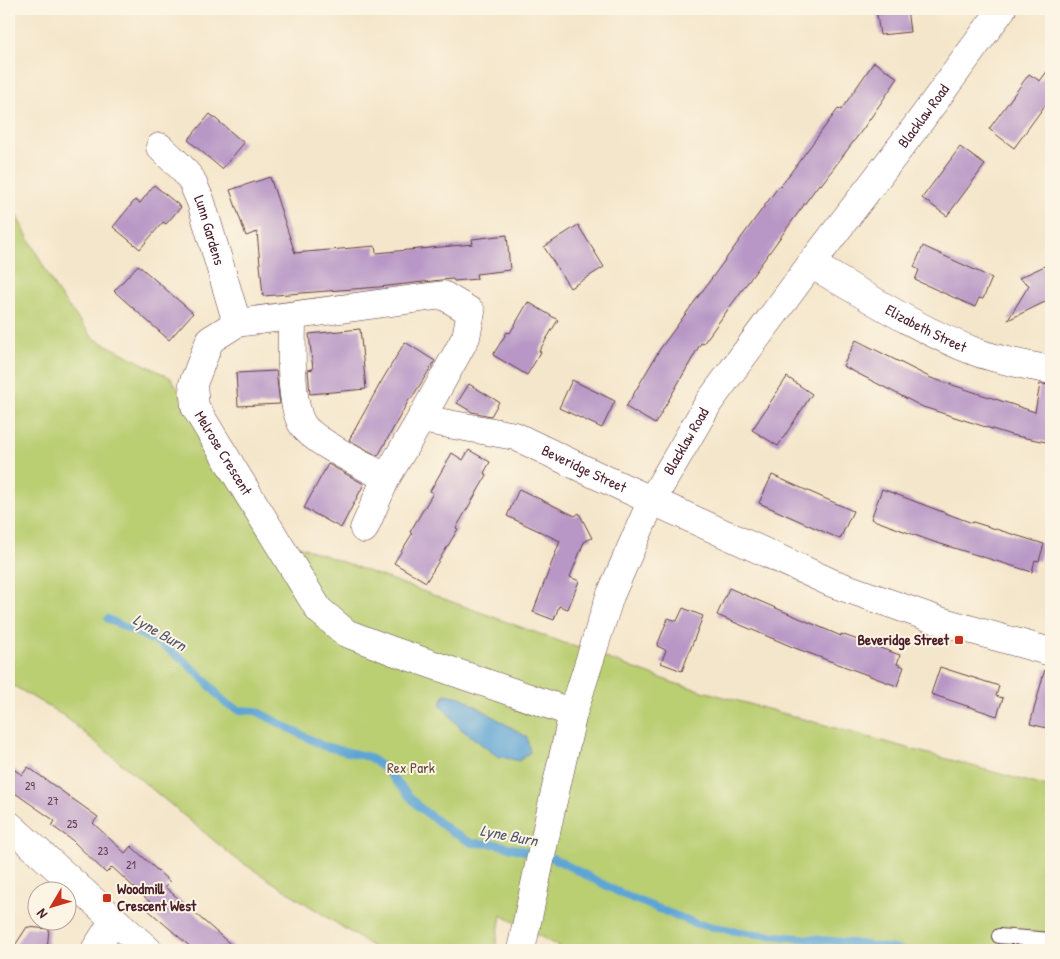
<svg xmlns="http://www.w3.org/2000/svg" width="1060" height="959" font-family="'Patrick Hand',sans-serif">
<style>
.green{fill:#bace72;stroke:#82764e}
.water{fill:#5ea5d4;stroke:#546280}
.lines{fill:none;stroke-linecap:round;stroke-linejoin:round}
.stream{stroke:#5ea5d4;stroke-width:8}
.building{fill:#b897c6}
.service-casing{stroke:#643d43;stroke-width:16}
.minor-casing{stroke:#643d43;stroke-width:29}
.service{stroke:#fff;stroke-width:14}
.minor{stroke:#fff;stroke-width:28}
.poi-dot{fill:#c8321e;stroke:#fcf5e5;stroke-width:2}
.labels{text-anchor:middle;stroke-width:4;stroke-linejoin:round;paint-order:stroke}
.number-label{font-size:12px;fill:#663d52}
.street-label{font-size:15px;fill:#4a1f2b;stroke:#fcf5e5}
.poi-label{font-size:15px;font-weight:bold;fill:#4a1f2b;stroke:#fcf5e5;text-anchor:end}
.park-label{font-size:15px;fill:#664b3d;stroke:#fcf5e5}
.water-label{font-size:16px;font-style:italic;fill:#52556f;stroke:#fcf5e5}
</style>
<rect width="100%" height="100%" fill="#fcf5e5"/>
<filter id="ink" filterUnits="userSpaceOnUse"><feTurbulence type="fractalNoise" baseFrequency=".02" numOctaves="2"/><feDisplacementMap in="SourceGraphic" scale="10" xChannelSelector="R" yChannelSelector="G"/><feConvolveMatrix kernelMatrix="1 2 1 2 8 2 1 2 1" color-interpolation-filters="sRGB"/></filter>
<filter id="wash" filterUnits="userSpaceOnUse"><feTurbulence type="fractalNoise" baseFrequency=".0096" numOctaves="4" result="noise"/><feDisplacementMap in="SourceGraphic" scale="20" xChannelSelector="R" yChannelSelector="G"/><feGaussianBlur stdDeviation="1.12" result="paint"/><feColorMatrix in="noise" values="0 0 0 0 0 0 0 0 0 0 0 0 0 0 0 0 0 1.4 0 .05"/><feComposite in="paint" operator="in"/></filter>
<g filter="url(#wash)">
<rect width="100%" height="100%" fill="#f4e6ca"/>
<polygon class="green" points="9,202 58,293 93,338 171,378 266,534 674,683 1051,788 1051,950 565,950 501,915 495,950 378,950 235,858 64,716 9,683"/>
<polygon class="water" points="445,694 461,697 527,737 530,752 519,761 497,756 461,729 440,704"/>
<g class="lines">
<polyline class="stream" points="108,619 160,644 182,659 202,677 226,704 239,710 256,711 323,746 369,757 385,769 419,807 453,833 472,843 496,844 553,858 624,895 697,924 747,933 852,943 900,950"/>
</g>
<g id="blocks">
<g class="building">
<polygon points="876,9 907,9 910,32 880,35"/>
<polygon points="874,62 898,78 863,129 821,185 819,184 703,344 701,343 655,424 626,407 660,349 779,186 780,187 838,109 841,110"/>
<polygon points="1051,66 1051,97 1014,148 989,129 1029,74 1040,81"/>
<polygon points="210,114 244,143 222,169 188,140"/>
<polygon points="960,147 985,165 947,216 922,198"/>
<polygon points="270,177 295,253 375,246 376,253 473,244 472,239 507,235 510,270 476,274 477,279 454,281 453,279 441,280 379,287 263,296 257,232 246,236 230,190"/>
<polygon points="154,185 181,207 166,224 163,222 140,249 113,227 135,200 140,203"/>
<polygon points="578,225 604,267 570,288 544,247"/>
<polygon points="923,246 992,278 983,299 979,298 975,307 915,280 919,270 914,267"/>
<polygon points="1051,263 1051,299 1008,320 1029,285 1019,278"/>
<polygon points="138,265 193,313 169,340 114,291"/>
<polygon points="528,302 558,320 539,351 541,352 527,375 493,355 507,332 510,333"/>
<polygon points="360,329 366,389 310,394 308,370 313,369 309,334"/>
<polygon points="856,340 931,378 1035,412 1040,384 1051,385 1051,443 1011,435 923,407 843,366"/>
<polygon points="405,342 435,361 411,399 410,398 378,456 349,440 381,382"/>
<polygon points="276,371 280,404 238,406 236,373"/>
<polygon points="787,377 812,394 778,446 752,430"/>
<polygon points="572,380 615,401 602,428 559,408"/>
<polygon points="469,384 499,402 491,416 472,412 457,403"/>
<polygon points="469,450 490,462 484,473 487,475 456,528 458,529 426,582 394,563 412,534 410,532 433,493 430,491 452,453 463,460"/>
<polygon points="328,464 364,484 341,528 304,508"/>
<polygon points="772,475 853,511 840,539 759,503"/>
<polygon points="519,489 575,516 579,513 592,538 584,542 570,577 579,581 568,609 559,606 554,620 533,612 560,541 507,516"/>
<polygon points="882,489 972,523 973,522 1044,544 1039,561 1035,560 1032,572 931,541 871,519"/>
<polygon points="729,588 841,636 841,634 900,655 897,664 904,667 897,686 795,648 717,615"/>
<polygon points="683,608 703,616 682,671 661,663 666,650 657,646 668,618 677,621"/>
<polygon points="940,667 999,686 996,696 1003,698 997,716 931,694"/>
<polygon points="1045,669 1051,670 1051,729 1030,724"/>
<polygon points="9,766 22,775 28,767 98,817 93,823 125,853 131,846 170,882 165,887 237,950 194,950 146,908 151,903 112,867 106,873 72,840 52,826 55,821 9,789"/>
<polygon points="27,927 49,929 47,950 12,950"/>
</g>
</g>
</g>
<g filter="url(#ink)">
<use href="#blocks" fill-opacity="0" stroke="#643d43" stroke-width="1"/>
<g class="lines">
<g class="service-casing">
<polyline id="service" points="999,936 1051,940"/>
</g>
<g class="minor-casing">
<g id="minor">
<path id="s1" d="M160,147L181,167L191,179L201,202L237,323"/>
<path id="s2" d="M811,264C863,294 920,331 976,352C1000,361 1027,365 1051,370"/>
<path d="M292,316C292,344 289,401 302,424C312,441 367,467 386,478"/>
<path id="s3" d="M421,419L515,436L594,474L832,583L940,621L1051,652"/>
<path id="s4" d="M364,529L386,478L421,419L466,337L471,312L443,295L237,323L210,340L193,384L195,407L319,610L346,633L393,651L573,713"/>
<polyline points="9,825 148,950"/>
<polyline points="95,950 114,920"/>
<path id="s5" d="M521,950L550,814L573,713L610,596L652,500L709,402L811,264L915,128L1002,9"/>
</g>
</g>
<use href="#service" class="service"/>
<use href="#minor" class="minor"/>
</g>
</g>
<g class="poi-dot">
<rect x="954" y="635" width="10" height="10" rx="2.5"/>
<rect x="102" y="893" width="10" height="10" rx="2.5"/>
</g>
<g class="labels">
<g class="number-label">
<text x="30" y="790">29</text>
<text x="53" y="805">27</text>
<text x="72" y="828">25</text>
<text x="103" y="855">23</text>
<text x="131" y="869">21</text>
</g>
<g class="street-label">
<text dy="5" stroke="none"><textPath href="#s5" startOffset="941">Blacklaw Road</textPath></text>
<text dy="5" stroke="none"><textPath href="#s1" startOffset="99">Lunn Gardens</textPath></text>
<text dy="5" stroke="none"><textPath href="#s2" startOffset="132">Elizabeth Street</textPath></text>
<text dy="5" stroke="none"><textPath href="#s5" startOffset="538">Blacklaw Road</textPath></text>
<text dy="5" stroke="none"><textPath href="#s4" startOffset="640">Melrose Crescent</textPath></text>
<text dy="5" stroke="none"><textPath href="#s3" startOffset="172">Beveridge Street</textPath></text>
</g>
<g class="poi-label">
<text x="949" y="645">Beveridge Street</text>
<text x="117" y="894" text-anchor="start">Woodmill<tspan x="117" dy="17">Crescent West</tspan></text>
</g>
<g class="park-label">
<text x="411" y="773">Rex Park</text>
</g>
<g class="water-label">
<text transform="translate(160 632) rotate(30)" y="6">Lyne Burn</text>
<text transform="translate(509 835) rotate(11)" y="6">Lyne Burn</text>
</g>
</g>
<rect width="1060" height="959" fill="none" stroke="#fcf5e5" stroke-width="30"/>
<g transform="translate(52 906) rotate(232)"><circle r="24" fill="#fcf5e5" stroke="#b59f9b"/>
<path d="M0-4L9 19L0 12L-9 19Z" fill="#c8321e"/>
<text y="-8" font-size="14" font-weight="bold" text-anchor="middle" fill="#4a1f2b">N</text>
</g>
</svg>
